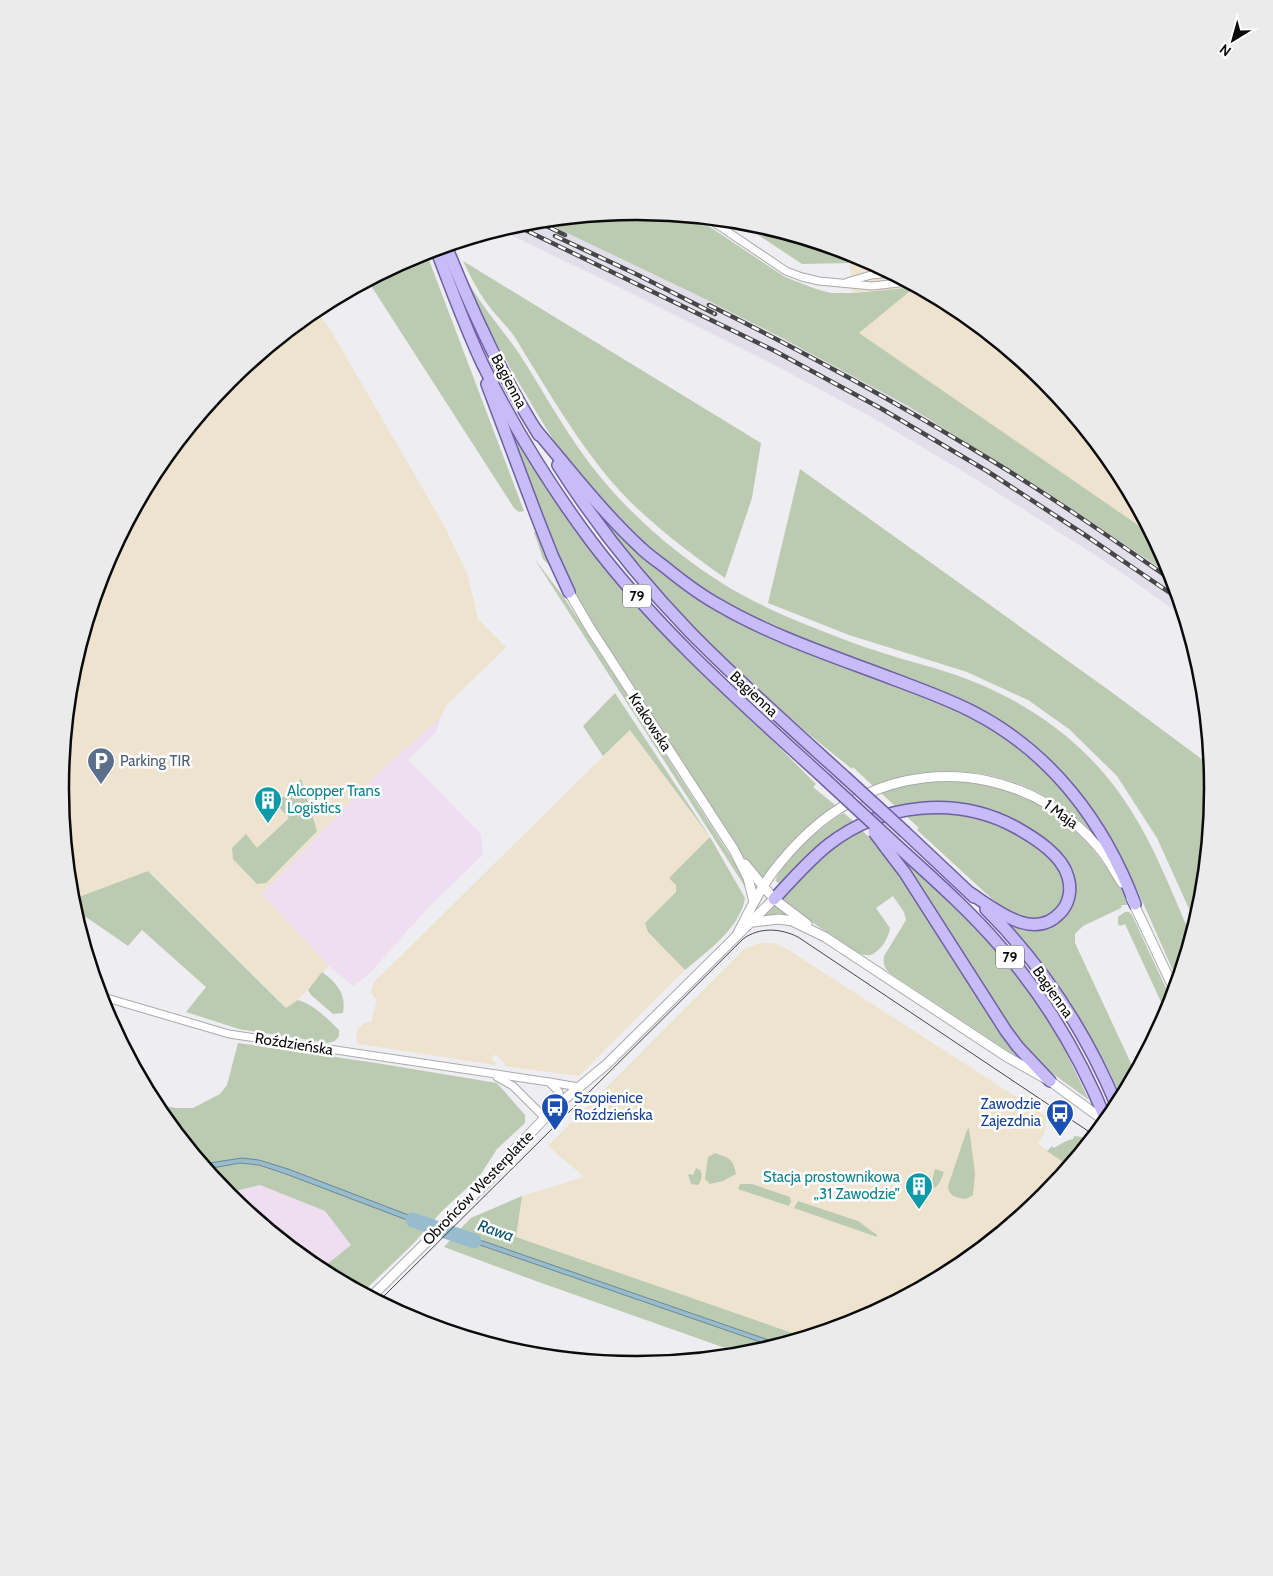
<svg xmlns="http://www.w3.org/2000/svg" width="1273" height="1576" font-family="Cabin,sans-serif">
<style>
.commercial{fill:#eedef0}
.industrial{fill:#eee3ce}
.built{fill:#e2dfea}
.green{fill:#bacbb1}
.water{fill:#96bccd;stroke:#6c8793}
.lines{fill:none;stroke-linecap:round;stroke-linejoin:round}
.river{stroke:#96bccd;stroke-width:15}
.minor-casing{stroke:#aaa9ad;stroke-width:9}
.tertiary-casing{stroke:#aaa9ad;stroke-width:11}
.primary-casing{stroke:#6e61a3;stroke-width:14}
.minor{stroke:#fff;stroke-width:7}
.tertiary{stroke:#fff;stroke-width:9}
.primary{stroke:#c8bcf8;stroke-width:11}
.tram{stroke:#464648;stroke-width:1}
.rail-casing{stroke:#464648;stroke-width:4.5}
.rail{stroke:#fff;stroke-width:2.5;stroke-dasharray:8;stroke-linecap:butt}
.primary-bridge-casing{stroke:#6e61a3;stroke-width:14;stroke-linecap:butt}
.primary-bridge{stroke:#c8bcf8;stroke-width:11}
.labels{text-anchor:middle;stroke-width:5;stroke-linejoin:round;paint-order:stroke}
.shield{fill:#fff;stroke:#545455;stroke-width:1}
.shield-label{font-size:14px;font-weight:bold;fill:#0b0b0c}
.street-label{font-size:15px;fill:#0b0b0c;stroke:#fff}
.service-label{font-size:15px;fill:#4e5e75;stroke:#fff;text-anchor:start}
.culture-label{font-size:15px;fill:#0d838f;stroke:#fff;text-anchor:start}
.transit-label{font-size:15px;fill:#164399;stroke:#fff;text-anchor:start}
.water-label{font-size:16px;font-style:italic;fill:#025169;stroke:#fff}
.rim{fill:none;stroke:#0b0b0c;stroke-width:2.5}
</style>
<rect width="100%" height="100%" fill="#eeedf1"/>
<g class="commercial">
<polygon points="440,718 436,732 408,760 481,834 483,854 426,910 367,976 353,986 329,966 261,894 384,767"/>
<polygon points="260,1185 325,1211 352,1245 320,1270 316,1267 227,1193"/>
</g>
<g class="industrial">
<polygon points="856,255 957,309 1044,381 1116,468 1151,534 856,332 850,263"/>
<polygon points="316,309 331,331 445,527 468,576 478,619 506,647 446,706 440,718 384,767 261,894 329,966 298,1000 287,1008 149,871 71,900 60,788 71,675 104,567 157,467 229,380"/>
<polygon points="630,730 710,837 670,877 676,885 676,892 645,923 648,932 685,970 579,1076 505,1066 505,1064 496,1054 491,1058 497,1064 495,1065 359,1044 356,1040 358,1029 364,1023 371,1022 377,1000 373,996 371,992 373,983"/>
<polygon points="760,943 774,943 787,949 1046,1116 1046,1127 1044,1134 1038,1144 1069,1166 1044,1196 957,1267 857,1321 804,1337 516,1237 522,1196 584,1177 548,1146 744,949"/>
<polygon points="138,1073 152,1078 149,1093"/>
</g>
<polygon class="built" points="542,221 699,296 784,339 908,406 985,453 1051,495 1172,576 1185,618 1115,568 1037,518 979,481 875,419 767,361 627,291 500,230 524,223"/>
<g class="green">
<polygon points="637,212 695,217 785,277 816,289 831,293 856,293 915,287 859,333 1151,534 1169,568 1172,576 1051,495 908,406 784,339 699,296 542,221"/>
<polygon points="737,221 749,223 856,255 850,263 802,264"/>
<polygon points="426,252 524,511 519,512 514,508 368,281 416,255"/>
<path d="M463,261L761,443L752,498L725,578C681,547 635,512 602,470C569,428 542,381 514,336C507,326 499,319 492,310C480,295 471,278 463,261Z"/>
<path d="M467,280C482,307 503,330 520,355C547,397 570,441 602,479C636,520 680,557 725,585C756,604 789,618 822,631C841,638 860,646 880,652C904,660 929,666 953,674C1020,697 1079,736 1120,794C1151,837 1170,888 1191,936L1178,981C1152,925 1130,866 1096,816C1076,786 1051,760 1023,738L774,627C731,607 690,584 654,553C620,524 588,490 562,453C548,432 535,410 522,388C501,353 482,318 465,281Z"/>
<path d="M506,419L526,451L688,659L759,727L816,784L813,787L835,805C807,826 781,850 762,879H759L736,846L609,650L577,596L563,569L517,451Z"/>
<polygon points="800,469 1110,691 1211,766 1213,788 1202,901 1195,922 1157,838 1117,776 1069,729 1028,700 967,672 849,635 768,603"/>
<path d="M603,520L647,561L668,578L700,599L839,665L958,711L1004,737L1019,748L1047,771L1078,808L1096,837C1084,828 1074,816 1062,807C1007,768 935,761 873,786L853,767L852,769C761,697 669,616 603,520Z"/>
<polygon points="534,532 537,532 551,567 543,559"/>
<polygon points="534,558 565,599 746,880 749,893"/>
<path d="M615,693L710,837L745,898C744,903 743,908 740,913C730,935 703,955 685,970L648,932L645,923L676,892V885L669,878L710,837L630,730L603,756L583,726Z"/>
<polygon points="301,779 317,831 266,883 257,884 233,859 232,848 246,834 257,848 289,818 276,804"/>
<path d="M943,780C953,781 964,781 974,782C1034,791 1080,825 1112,876C1119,886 1128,894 1131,905H1122L1121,908L1083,926L1075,934V943L1135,1072L1122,1097L1102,1057H1101L1065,995L1032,952L1011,928L1013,925L1027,929L1048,927L1074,878L1003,815L985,809L954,803H920L896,807L881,793L911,784Z"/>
<polygon points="933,811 983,818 1027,838 1053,860 1064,876 1065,892 1060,906 1045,919 1025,920 1004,910 917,830 919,828 904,814"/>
<path d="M844,813L855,823L783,882L778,883L776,881C775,865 829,820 844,813Z"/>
<path d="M861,829L878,847L880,846L886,853L1020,1059L890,973C884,968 883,963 884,956L906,920L904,912L893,896L876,908L890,928C889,937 881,950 873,954C869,956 865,955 860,954L801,915L781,899L789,887L840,841Z"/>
<polygon points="906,862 965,917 998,952 1028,990 1054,1028 1089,1100 1045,1068 1019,1041 904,864"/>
<path d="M148,871L286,1008L298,1000C314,1005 327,1018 339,1030V1036L335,1041L328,1043L239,1029L186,1012L206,987L142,930L128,946L86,917L78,925L71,900Z"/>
<polygon points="774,904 790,917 762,917"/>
<polygon points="1125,912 1129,912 1132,915 1172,1001 1168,1011 1164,1003 1162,1004 1125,924 1120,926 1118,924 1118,917"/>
<path d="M322,972C338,984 346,994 343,1013L333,1014L311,995L308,990Z"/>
<polygon points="238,1043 376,1063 497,1083 525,1115 525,1123 497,1149 479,1177 441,1212 413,1244 363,1292 320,1270 351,1245 325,1211 260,1185 227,1193 154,1103 175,1108 193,1108 220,1094 227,1085"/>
<path d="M969,1128L975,1173L973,1195L966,1199C957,1198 948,1196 948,1186L967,1130Z"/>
<polygon points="1074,1136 1082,1137 1089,1140 1069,1166 1047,1151 1052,1146 1054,1148 1066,1141 1073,1139"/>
<path d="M715,1153C729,1158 733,1158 736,1174L723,1181L710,1184L705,1179L708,1157Z"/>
<path d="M696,1168L700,1170C703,1174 701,1182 698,1185L691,1184L688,1174L693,1175Z"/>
<path d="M935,1169L944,1172C936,1194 934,1189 915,1182L913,1180L915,1178L931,1184Z"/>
<polygon points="740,1184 752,1184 790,1197 791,1203 790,1203 789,1206 738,1189"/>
<polygon points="911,1194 915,1194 928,1198 926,1203 908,1197"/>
<polygon points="522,1196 516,1237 804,1337 780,1344 457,1232 471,1218"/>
<polygon points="798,1201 858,1221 877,1235 877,1237 794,1208"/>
<polygon points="454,1236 772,1346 742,1354 533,1280 444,1247"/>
</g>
<g class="water">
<polygon points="242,1158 259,1160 288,1169 432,1224 428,1228 286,1174 259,1165 240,1163 207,1169 203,1164"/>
<polygon points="457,1232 780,1344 772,1346 454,1236"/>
</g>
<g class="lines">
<polyline class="river" points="413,1220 474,1241"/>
<g class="minor-casing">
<g id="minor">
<polyline points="709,219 786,271 802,277 819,281 872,286 907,282"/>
<polyline points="847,282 871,275 890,273"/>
<polyline points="100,996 229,1034 549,1082 559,1092 560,1103"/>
<polyline points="497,1077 513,1086 545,1118"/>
<polyline points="549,1082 579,1087"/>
</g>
</g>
<g class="tertiary-casing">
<g id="tertiary">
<polyline points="569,592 590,628 734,850 748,878 754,902"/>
<polyline points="745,864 774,899 807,924"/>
<polyline points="1131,898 1175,991"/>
<polyline points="753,922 779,919 792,921 825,937 1007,1057 1050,1081 1105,1121"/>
<path d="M737,935C750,910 762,884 780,863C802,836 830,811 862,796C943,757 1041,778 1099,848C1108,858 1115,872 1122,883"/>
<polyline points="371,1297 491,1178 515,1149 545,1118 560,1103 607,1064 774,899"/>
</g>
</g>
<g class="primary-casing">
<g id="primary">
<path d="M446,246C472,311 501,375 539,435"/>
<path d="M436,249C451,288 465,327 483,365C513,426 550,486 591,541C659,631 744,705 826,780"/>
<polyline points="487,384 537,517 552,555 569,592"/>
<path d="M536,430C570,470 602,512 641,548C648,555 657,561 666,568C682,581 699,594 717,604C773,637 836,657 896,680C922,690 948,699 973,712C1051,752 1104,822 1135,904"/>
<path d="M558,465C596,525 641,581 690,632C740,683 793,730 845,777"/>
<polyline points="905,832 974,897"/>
<path d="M893,842C929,875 967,908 999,945C1045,997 1080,1056 1106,1120"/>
<polyline points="886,848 905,873 1006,1031 1018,1047 1050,1081"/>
<path d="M774,899C791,881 808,861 828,845C882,803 957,795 1017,828C1036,839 1062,855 1068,877C1072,890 1069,904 1060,913C1033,942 995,909 970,893"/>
<path d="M986,909C1042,965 1086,1032 1117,1106"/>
</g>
</g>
<use href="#minor" class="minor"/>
<use href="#tertiary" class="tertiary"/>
<use href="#primary" class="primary"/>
<path class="tram" d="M379,1301L743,939C759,927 780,928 798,937L1094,1135"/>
<g class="rail-casing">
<g id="rail">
<polyline points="536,221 565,235"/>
<polyline points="515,225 773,350 882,409 987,471 1082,533 1179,599"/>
<polyline points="555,236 638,275 715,314"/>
<path d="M709,305C806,353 902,405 994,462C1055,499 1114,540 1173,581"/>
</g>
</g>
<use href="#rail" class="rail"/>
<g class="primary-bridge-casing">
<g id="primary-bridge">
<polyline points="845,777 905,832"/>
<polyline points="826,780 893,842"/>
<polyline points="874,832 886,848"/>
</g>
</g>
<use href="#primary-bridge" class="primary-bridge"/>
</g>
<defs>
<g id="parking-pin" transform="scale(1.4375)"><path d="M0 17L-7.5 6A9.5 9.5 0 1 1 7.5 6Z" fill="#5c6f8a" stroke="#fff"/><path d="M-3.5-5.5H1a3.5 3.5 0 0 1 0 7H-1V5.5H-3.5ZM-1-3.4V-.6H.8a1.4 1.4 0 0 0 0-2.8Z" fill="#fff"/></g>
<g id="building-pin" transform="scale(1.4375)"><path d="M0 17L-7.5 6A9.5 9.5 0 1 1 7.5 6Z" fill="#0f9aa8" stroke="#fff"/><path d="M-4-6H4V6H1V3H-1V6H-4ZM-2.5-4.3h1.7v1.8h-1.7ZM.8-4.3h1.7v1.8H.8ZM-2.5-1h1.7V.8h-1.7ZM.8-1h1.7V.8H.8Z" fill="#fff"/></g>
<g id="bus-pin" transform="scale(1.4375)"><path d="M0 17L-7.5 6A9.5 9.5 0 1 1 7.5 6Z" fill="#1a4fb4" stroke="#fff"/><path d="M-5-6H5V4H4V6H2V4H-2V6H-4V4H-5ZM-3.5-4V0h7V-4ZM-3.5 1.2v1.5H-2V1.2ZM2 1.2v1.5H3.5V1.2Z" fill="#fff"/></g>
</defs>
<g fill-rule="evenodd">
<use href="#parking-pin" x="101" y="761"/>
<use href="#building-pin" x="268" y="800"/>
<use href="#bus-pin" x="555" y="1107"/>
<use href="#bus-pin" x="1060" y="1113"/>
<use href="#building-pin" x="919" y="1186"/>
</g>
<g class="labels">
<g class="shield">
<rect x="623" y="584.5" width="28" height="23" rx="4"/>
<rect x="996" y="945.5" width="28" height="23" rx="4"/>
</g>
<g class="shield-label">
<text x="637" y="601">79</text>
<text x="1010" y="962">79</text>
</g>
<g class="street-label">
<text transform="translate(509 381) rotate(62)" y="5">Bagienna</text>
<text transform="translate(754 694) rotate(43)" y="5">Bagienna</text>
<text transform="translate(650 722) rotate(57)" y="5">Krakowska</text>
<text transform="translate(1061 814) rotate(36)" y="5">1 Maja</text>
<text transform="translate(1053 992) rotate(55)" y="5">Bagienna</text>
<text transform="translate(294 1044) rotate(9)" y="5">Roździeńska</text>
<text transform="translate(478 1188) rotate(-46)" y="5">Obrońców Westerplatte</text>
</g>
<g class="service-label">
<text x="120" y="766">Parking TIR</text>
</g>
<g class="culture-label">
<text x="287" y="796">Alcopper Trans<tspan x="287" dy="17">Logistics</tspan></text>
<text x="900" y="1182" text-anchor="end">Stacja prostownikowa<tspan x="900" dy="17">„31 Zawodzie”</tspan></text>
</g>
<g class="transit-label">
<text x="574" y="1103">Szopienice<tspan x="574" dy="17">Roździeńska</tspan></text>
<text x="1041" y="1109" text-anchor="end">Zawodzie<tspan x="1041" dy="17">Zajezdnia</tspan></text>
</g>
<g class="water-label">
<text transform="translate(496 1230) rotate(19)" y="6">Rawa</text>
</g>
</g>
<path d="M0 0H1273V1576H0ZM636 220H637A567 567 0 0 1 1204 787V789A567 567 0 0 1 637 1356H636A567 567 0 0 1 69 789V787A567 567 0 0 1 636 220Z" fill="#ebebec" fill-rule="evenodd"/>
<path class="rim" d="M636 220H637A567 567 0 0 1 1204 787V789A567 567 0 0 1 637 1356H636A567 567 0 0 1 69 789V787A567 567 0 0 1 636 220Z"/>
<g transform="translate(1233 40) rotate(217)" stroke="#ffffff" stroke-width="4" paint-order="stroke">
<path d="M0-4L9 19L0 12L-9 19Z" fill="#0b0b0c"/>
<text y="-8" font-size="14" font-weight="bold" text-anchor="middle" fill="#0b0b0c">N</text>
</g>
</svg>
